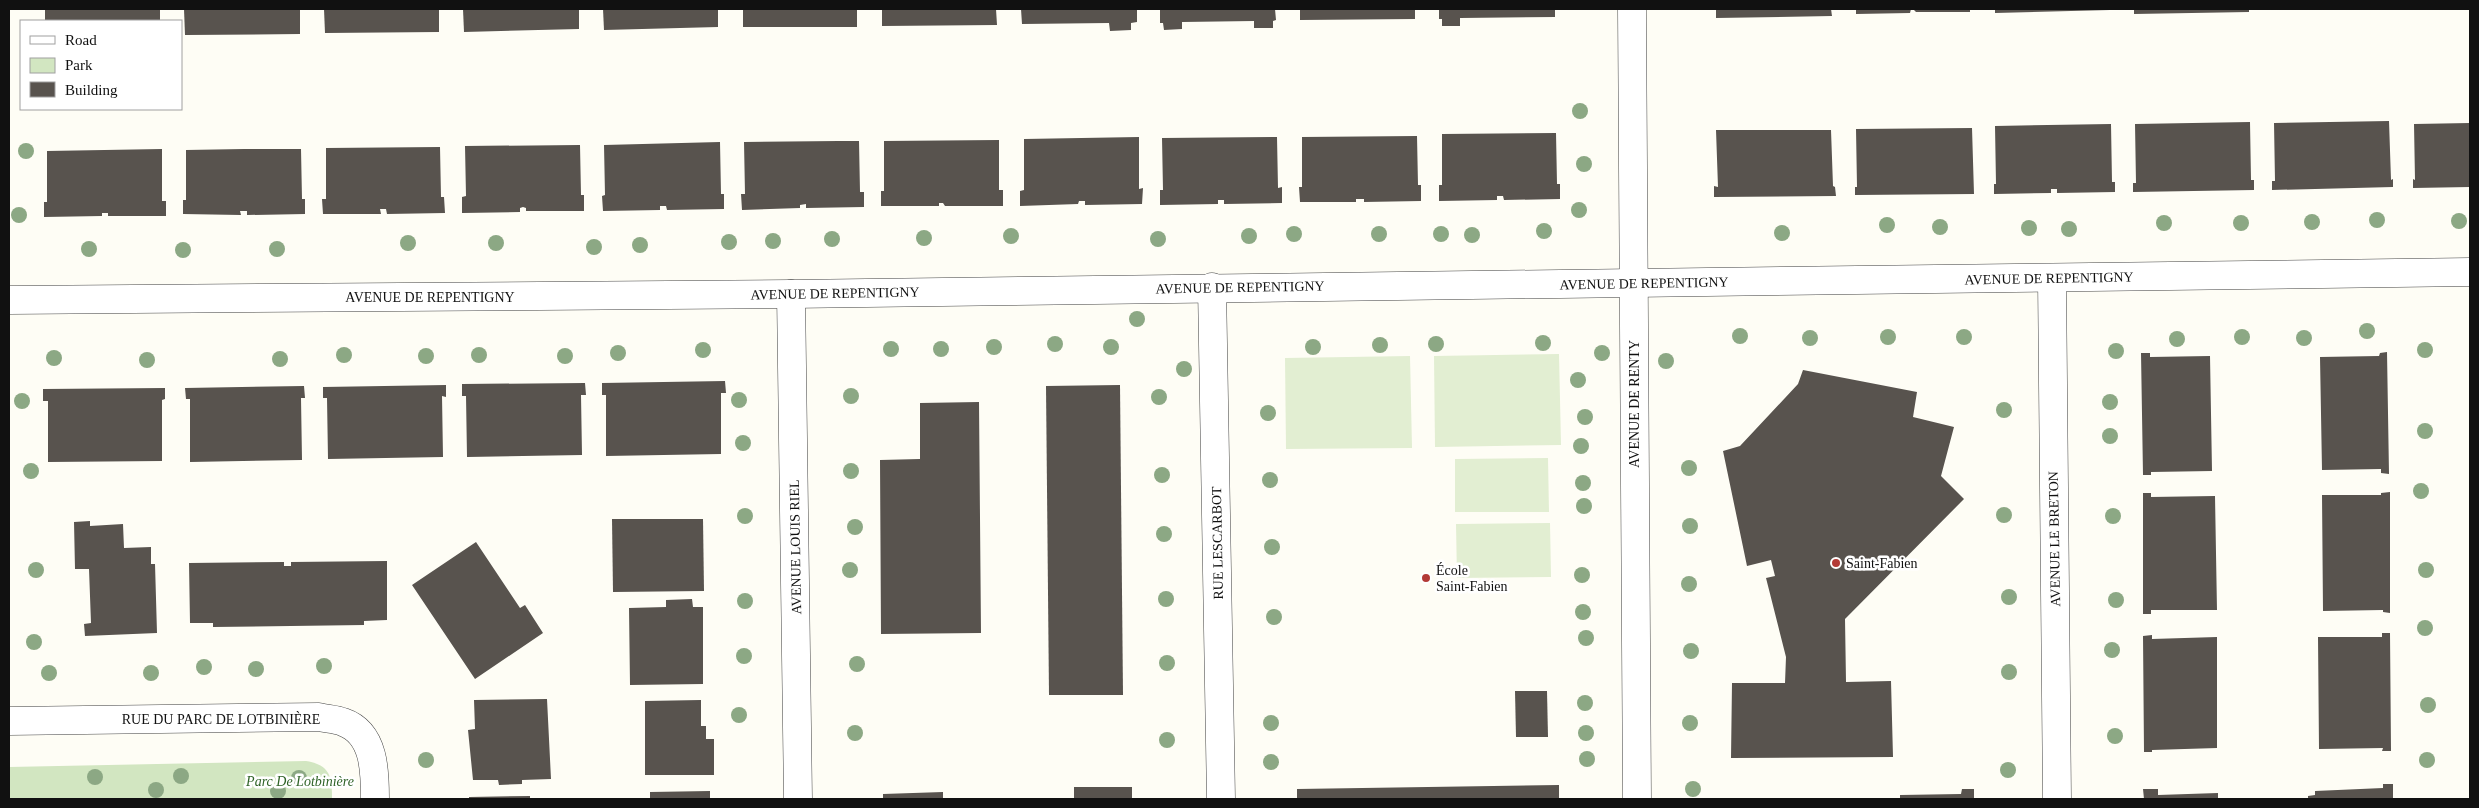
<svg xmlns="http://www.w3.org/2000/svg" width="2479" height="808" font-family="'Times New Roman',serif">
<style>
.green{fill:#d2e6c1}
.pitch{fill:#e2eed2}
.building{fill:#58534e}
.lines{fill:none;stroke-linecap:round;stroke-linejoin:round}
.street-casing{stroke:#444;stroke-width:29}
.street{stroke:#fff;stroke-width:28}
.tree{fill:#8ca884}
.poi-dot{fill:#b33a36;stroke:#fff;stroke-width:2}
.labels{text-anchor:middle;stroke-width:5;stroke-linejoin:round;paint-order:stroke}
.street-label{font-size:14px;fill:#111;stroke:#fff}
.poi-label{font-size:14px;fill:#111;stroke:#fff;text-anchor:start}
.park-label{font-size:14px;font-style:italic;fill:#2f6327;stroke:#fff}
</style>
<rect width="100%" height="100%" fill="#fefdf5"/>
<path class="green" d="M306,761C331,765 332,778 332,799H9V767Z"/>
<g class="pitch">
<polygon points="1559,354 1561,445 1435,447 1434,356"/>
<polygon points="1410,356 1412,448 1286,449 1285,358"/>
<polygon points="1548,458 1549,512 1455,512 1455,459"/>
<polygon points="1550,523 1551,577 1457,578 1456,524"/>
</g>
<g class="building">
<rect x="45" y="9" width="115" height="12"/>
<polygon points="184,9 300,9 300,34 185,35"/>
<polygon points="324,9 439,9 439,32 325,33"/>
<polygon points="463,9 579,9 579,29 464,32"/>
<polygon points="603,9 718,9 718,27 604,30"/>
<rect x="743" y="9" width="114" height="18"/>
<polygon points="882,9 996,9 997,25 882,26"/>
<polygon points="1021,9 1137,9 1137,22 1131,23 1131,30 1110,31 1109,23 1022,24"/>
<polygon points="1160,9 1275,9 1276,20 1273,21 1273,28 1254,28 1254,21 1182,22 1182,29 1164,30 1163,23 1160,23"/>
<polygon points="1300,9 1415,9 1415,19 1300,20"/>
<polygon points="1439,9 1555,9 1555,17 1460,18 1460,26 1442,26 1442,19 1439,19"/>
<polygon points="1716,9 1831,9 1832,16 1716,18"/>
<polygon points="1856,9 1911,9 1910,13 1856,14"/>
<polygon points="1913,9 1970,9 1970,12 1916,12"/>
<polygon points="1995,9 2110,9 2110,10 1995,13"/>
<polygon points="2134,9 2249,9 2249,12 2134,14"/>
<polygon points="2389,121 2391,180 2393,179 2393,187 2272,190 2272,181 2275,181 2274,123"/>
<polygon points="2250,122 2251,180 2254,180 2254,190 2133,192 2133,183 2136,183 2135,124"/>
<polygon points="2470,123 2470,187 2413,188 2413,179 2415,180 2414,124"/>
<polygon points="2111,124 2112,182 2115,182 2115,192 2057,193 2057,189 2051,189 2051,193 1994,194 1994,184 1996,184 1995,126"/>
<polygon points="1972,128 1974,194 1855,195 1855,187 1857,187 1856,129"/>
<polygon points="1716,130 1831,130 1833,186 1835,187 1836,196 1714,197 1714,186 1718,187"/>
<polygon points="1556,133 1557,184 1560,184 1560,199 1504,200 1503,196 1497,196 1497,200 1439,201 1439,185 1442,185 1442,134"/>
<polygon points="1417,136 1418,185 1421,185 1421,201 1364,202 1364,199 1356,199 1356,202 1300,202 1299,187 1302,187 1302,137"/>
<polygon points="1139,137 1139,189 1143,188 1142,204 1085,205 1085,201 1079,201 1078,204 1020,206 1020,191 1024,190 1024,139"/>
<polygon points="1277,137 1278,188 1282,187 1282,203 1224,204 1224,200 1218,200 1218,204 1160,205 1160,190 1163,190 1162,138"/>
<polygon points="999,140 999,190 1003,190 1003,206 945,206 943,203 939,203 939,206 881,206 881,191 884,191 884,141"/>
<polygon points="839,141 859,141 860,192 864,192 864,207 806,208 806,204 800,205 800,208 742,210 741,194 745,194 744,142"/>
<polygon points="720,142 721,194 724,194 724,209 667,210 666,206 660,206 660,210 603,211 602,196 605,195 604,145"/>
<polygon points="580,145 581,195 584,195 584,211 526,211 526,208 523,207 520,208 520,212 462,213 462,197 466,196 465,146"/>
<polygon points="440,147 441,197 444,197 445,213 387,214 386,209 380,209 381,214 323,214 322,199 326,199 326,148"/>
<polygon points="162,149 162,201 166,201 166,216 108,216 108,213 102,213 102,216 44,217 44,202 47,202 47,151"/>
<polygon points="244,149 301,149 302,199 305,199 305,214 247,215 247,211 240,211 241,215 183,214 183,200 186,200 186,150"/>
<polygon points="2387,352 2389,474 2381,473 2381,469 2322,470 2320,357 2379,356 2380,353"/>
<polygon points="2141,353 2150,353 2150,357 2210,356 2212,471 2151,472 2151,475 2143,475"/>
<polygon points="1803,370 1917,392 1913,417 1954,427 1941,476 1964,499 1845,619 1846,682 1891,681 1893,757 1731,758 1732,683 1785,683 1786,657 1766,578 1775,576 1771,560 1747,566 1723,451 1740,446 1798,384"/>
<polygon points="725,381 726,393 721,393 721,454 606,456 606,395 602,395 602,383"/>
<polygon points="585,383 586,395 581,395 582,455 467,457 466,396 462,396 462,384"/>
<polygon points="446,385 446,397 442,396 443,457 328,459 327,398 323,398 323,387"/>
<polygon points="1120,385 1123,695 1049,695 1046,386"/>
<polygon points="304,386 305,398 301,398 302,460 190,462 190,399 186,399 185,388"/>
<polygon points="165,388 165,399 162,400 162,461 48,462 48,401 43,401 43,389"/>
<polygon points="979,402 981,633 881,634 880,460 920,459 920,403"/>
<polygon points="2390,492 2390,613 2383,612 2383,610 2323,611 2322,495 2381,495 2381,493"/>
<polygon points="2143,493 2151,493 2151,497 2215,496 2217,610 2151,610 2151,614 2143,614"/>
<polygon points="612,519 703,519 704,591 613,592"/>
<polygon points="90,521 90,526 123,524 124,548 151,547 151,564 155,564 157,633 85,636 84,624 91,623 89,569 75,569 74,522"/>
<polygon points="476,542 520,608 525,605 543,633 475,679 412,585"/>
<polygon points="387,561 387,620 364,621 364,625 213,627 213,623 190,623 189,563 284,562 284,566 291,566 291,562"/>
<polygon points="692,599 693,607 703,607 703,684 630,685 629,608 666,607 666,600"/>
<polygon points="2382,633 2390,633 2391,751 2382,751 2383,748 2319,749 2318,637 2382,637"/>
<polygon points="2152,635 2152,639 2217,637 2217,748 2152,750 2152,752 2144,752 2143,636"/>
<polygon points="1515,691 1547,691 1548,737 1516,737"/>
<polygon points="547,699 551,779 522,780 522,784 499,785 498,780 473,780 468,730 475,729 474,700"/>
<polygon points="701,700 701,726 706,726 706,739 714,739 714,775 645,775 645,701"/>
<polygon points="2383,784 2393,784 2393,799 2308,799 2308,796 2315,795 2315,791 2383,788"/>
<polygon points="1559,785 1559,799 1297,799 1297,789"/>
<rect x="1074" y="787" width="58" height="12"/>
<polygon points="1962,789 1974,789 1974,799 1900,799 1900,795 1961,794"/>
<polygon points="2143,789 2158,789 2158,795 2218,793 2218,799 2144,799"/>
<polygon points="710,791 710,799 650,799 650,792"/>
<polygon points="943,792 943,799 883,799 883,794"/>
<polygon points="530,796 530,799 469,799 469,797"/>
</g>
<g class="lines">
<g class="street-casing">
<g id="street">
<polyline points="1632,9 1637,799"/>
<polyline points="2052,279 2057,799"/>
<polyline points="1212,287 1221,799"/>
<polyline points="791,294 798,799"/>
<polyline points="9,300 791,294 2470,272"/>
<path d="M9,721L319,717C327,719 335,719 343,722C375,733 375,772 375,799"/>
</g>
</g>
<use href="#street" class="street"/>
</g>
<g class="tree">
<circle cx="1580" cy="111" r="8"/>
<circle cx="26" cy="151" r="8"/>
<circle cx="1584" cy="164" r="8"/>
<circle cx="1579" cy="210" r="8"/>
<circle cx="19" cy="215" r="8"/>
<circle cx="2377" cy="220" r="8"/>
<circle cx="2459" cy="221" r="8"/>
<circle cx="2312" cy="222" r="8"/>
<circle cx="2164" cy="223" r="8"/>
<circle cx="2241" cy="223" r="8"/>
<circle cx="1887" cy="225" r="8"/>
<circle cx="1940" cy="227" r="8"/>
<circle cx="2029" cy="228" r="8"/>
<circle cx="2069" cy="229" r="8"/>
<circle cx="1544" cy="231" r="8"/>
<circle cx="1782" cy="233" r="8"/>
<circle cx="1294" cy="234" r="8"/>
<circle cx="1379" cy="234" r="8"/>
<circle cx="1441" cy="234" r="8"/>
<circle cx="1472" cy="235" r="8"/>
<circle cx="1011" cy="236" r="8"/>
<circle cx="1249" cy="236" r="8"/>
<circle cx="924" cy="238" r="8"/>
<circle cx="832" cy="239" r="8"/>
<circle cx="1158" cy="239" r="8"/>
<circle cx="773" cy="241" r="8"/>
<circle cx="729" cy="242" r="8"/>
<circle cx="408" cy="243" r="8"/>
<circle cx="496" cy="243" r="8"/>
<circle cx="640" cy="245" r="8"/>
<circle cx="594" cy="247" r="8"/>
<circle cx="89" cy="249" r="8"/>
<circle cx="277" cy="249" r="8"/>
<circle cx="183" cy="250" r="8"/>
<circle cx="1137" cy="319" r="8"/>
<circle cx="2367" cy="331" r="8"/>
<circle cx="1740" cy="336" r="8"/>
<circle cx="1888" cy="337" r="8"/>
<circle cx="1964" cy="337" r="8"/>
<circle cx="2242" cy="337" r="8"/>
<circle cx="1810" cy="338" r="8"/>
<circle cx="2304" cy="338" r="8"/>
<circle cx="2177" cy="339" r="8"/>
<circle cx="1543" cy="343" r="8"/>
<circle cx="1055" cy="344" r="8"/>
<circle cx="1436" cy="344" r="8"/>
<circle cx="1380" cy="345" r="8"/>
<circle cx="994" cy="347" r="8"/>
<circle cx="1111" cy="347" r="8"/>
<circle cx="1313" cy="347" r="8"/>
<circle cx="891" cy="349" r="8"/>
<circle cx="941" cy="349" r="8"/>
<circle cx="703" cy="350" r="8"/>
<circle cx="2425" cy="350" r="8"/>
<circle cx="2116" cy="351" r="8"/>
<circle cx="618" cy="353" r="8"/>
<circle cx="1602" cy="353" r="8"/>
<circle cx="344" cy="355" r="8"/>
<circle cx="479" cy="355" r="8"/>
<circle cx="426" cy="356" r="8"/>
<circle cx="565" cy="356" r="8"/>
<circle cx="54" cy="358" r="8"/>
<circle cx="280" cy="359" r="8"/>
<circle cx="147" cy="360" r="8"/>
<circle cx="1666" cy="361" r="8"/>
<circle cx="1184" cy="369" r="8"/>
<circle cx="1578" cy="380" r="8"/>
<circle cx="851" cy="396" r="8"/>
<circle cx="1159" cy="397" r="8"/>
<circle cx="739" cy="400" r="8"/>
<circle cx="22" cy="401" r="8"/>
<circle cx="2110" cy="402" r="8"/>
<circle cx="2004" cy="410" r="8"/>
<circle cx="1268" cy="413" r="8"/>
<circle cx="1585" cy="417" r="8"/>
<circle cx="2425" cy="431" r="8"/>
<circle cx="2110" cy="436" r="8"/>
<circle cx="743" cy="443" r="8"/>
<circle cx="1581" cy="446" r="8"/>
<circle cx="1689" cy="468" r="8"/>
<circle cx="31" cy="471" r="8"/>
<circle cx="851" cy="471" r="8"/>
<circle cx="1162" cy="475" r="8"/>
<circle cx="1270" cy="480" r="8"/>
<circle cx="1583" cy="483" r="8"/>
<circle cx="2421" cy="491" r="8"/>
<circle cx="1584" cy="506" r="8"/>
<circle cx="2004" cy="515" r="8"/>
<circle cx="745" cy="516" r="8"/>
<circle cx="2113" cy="516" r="8"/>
<circle cx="1690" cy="526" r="8"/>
<circle cx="855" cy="527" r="8"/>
<circle cx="1164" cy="534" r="8"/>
<circle cx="1272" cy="547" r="8"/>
<circle cx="36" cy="570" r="8"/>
<circle cx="850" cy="570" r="8"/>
<circle cx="2426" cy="570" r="8"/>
<circle cx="1582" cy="575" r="8"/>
<circle cx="1689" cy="584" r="8"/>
<circle cx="2009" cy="597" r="8"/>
<circle cx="1166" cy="599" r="8"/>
<circle cx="2116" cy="600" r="8"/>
<circle cx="745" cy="601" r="8"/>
<circle cx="1583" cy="612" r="8"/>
<circle cx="1274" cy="617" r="8"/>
<circle cx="2425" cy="628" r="8"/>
<circle cx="1586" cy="638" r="8"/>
<circle cx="34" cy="642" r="8"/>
<circle cx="2112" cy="650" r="8"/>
<circle cx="1691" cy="651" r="8"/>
<circle cx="744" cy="656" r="8"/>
<circle cx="1167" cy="663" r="8"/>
<circle cx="857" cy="664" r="8"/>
<circle cx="324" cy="666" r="8"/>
<circle cx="204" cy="667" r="8"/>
<circle cx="256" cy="669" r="8"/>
<circle cx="2009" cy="672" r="8"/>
<circle cx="49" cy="673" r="8"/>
<circle cx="151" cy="673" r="8"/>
<circle cx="1585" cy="703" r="8"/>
<circle cx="2428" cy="705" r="8"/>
<circle cx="739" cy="715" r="8"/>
<circle cx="1271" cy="723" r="8"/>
<circle cx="1690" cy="723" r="8"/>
<circle cx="855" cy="733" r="8"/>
<circle cx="1586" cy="733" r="8"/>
<circle cx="2115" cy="736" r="8"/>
<circle cx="1167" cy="740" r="8"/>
<circle cx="1587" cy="759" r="8"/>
<circle cx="426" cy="760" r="8"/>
<circle cx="2427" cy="760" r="8"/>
<circle cx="1271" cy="762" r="8"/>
<circle cx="2008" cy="770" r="8"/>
<circle cx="181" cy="776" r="8"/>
<circle cx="95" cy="777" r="8"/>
<circle cx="299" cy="778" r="8"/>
<circle cx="1693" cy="789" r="8"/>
<circle cx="156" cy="790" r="8"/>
<circle cx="278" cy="791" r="8"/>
</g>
<g class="poi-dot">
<circle cx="1836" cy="563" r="5"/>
<circle cx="1426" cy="578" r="5"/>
</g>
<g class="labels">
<g class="street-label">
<text transform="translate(2049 278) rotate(-1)" y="5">AVENUE DE REPENTIGNY</text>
<text transform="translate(1644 283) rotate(-1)" y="5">AVENUE DE REPENTIGNY</text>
<text transform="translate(1240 287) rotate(-1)" y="5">AVENUE DE REPENTIGNY</text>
<text transform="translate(835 293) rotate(-1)" y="5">AVENUE DE REPENTIGNY</text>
<text x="430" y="302">AVENUE DE REPENTIGNY</text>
<text transform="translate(1634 404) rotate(-90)" y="5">AVENUE DE RENTY</text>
<text transform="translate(2054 539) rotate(-91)" y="5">AVENUE LE BRETON</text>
<text transform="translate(1217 543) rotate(-91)" y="5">RUE LESCARBOT</text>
<text transform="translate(795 547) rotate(-91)" y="5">AVENUE LOUIS RIEL</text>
<text x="221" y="724">RUE DU PARC DE LOTBINIÈRE</text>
</g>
<g class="poi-label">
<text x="1846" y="568">Saint-Fabien</text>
<text x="1436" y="575">École<tspan x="1436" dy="16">Saint-Fabien</tspan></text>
</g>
<g class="park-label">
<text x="300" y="786">Parc De Lotbinière</text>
</g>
</g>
<rect width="2479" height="808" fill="none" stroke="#111111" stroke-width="20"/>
<rect x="20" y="20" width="162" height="90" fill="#ffffff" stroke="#a0a0a0"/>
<rect x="30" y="36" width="25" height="8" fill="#ffffff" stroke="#a0a0a0"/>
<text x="65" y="45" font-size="15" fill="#111111">Road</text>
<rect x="30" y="58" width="25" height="15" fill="#d2e6c1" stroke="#a0a0a0"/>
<text x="65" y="70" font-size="15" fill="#111111">Park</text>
<rect x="30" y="82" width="25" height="15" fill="#58534e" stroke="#a0a0a0"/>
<text x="65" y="95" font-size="15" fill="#111111">Building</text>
</svg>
